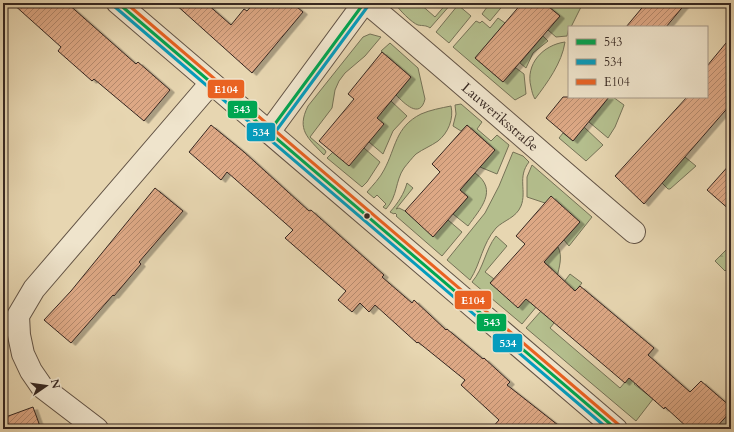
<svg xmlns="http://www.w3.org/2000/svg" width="734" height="432" viewBox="0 0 734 432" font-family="Cardo,serif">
  <defs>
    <pattern id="forest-firs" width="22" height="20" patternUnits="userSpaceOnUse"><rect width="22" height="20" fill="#b4be8d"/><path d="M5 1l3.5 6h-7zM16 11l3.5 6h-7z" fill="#9ba379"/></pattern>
    <pattern id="building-hatch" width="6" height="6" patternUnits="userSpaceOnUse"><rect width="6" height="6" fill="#dda885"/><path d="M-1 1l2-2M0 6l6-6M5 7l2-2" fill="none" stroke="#b4896c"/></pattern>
    <filter id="shadow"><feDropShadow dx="4.5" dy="2.5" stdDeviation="0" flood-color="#0004"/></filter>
  </defs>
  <rect width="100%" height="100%" fill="#e7d6b1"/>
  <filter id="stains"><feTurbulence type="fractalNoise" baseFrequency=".005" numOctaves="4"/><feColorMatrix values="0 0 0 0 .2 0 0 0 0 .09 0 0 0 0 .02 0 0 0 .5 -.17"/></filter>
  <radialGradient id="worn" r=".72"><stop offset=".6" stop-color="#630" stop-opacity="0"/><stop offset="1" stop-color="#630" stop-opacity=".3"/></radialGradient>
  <g fill="#b4be8d" stroke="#757257">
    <path d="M395,3H419L435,17L447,3H452L430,28C426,25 423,26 418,25C412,23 398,9 395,3Z"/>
    <path d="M490,3H505L490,21L482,14Z"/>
    <path d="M544,3H583L571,27H569L567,36L556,37L548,30L560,16Z"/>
    <path d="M458,5L471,16L449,43L436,32Z"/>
    <path d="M498,18L505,23L475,58L503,82L516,68L524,74L526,94L515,100L453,47L476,21L480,23L482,21L490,28Z"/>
    <path d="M370,34L381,37L365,56L345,73L339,81L335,90L332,108L310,137L325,150L326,152L324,155C308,138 296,130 308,106L363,37Z"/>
    <path d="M543,36L548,41L533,53L526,68L520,63Z"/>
    <path d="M565,42C562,63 547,83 535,99C533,96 532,92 531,87C525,64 543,45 565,42Z"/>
    <path d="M390,43L418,68L425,99C420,120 404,103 396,95L411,77L381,51Z"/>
    <path d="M609,97H613L624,105L615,127L608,138L589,122Z"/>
    <path d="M391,101L407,116L393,131L383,154L369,142L377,118Z"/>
    <path d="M461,104L482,122L477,129L491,141L497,135L509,145L497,174L480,167L495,150L467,125L461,131L453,126L456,114L455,105Z"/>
    <path d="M451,106C454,119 448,133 438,141C431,146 423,149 416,154C412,158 408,163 404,168C395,181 398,196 386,209L383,207L386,204L377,195L374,198L367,192C373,185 380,178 384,170C396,148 395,127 421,114C430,110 441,108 451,106Z"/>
    <path d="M584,127L603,145L586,161L559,138L563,133L573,141Z"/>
    <path d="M364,148L380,162L367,182L362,187L327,158L333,152Z"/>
    <path d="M513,152L523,156L529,162C517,177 527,191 521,206C516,218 504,220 496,228C482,244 481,263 470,280L447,260L485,213L499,186Z"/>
    <path d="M685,157L696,166L670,189H668L662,183Z"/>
    <path d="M532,165L592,217L569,246L564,240L580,222L545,203L527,197V177Z"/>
    <path d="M475,173C499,190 480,209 468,226L453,214L468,197L460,190Z"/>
    <path d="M407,183L413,188L396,209L399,208L405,211L433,236L448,220L462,232L442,256L396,216L397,215L395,213L394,214L390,212C398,203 404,194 407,183Z"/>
    <path d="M496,236L507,246L485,272L494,279L532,292L542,300L522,324L472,282C484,268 485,250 496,236Z"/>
    <path d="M558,247C563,256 559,268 557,277L552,269L544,262Z"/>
    <path d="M570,274L582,283L551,320L554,323L550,328L620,388L632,374L639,379L634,384L653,399L636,421L526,328L549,302Z"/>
  </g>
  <path fill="url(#forest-firs)" stroke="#757257" d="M731,245V265L725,271L715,261Z"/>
  <g fill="url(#building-hatch)" stroke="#362721" filter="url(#shadow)">
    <path d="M12,3H67L136,64L138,62L170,90L144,121L94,79L92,81L58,51L61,47Z"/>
    <path d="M174,3H206L231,25L244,9L247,11L254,3H292L303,12L252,73Z"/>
    <path d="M522,3H544L560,16L503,82L475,58Z"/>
    <path d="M646,3H686L666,27H626Z"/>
    <path d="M731,37V104L644,204L615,176L687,97H707V66Z"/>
    <path d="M382,52L411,77L377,118L384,124L349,166L319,141L354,99L348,94Z"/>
    <path d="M563,97H609L573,141L546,118Z"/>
    <path d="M211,125L244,152L309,211L311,210L384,275L382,277L412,303L414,300L446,330L447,329L483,359L484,358L510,382L507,385L563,429H491L499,420L461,385L465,380L418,342L417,343L375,305L369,312L360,303L352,312L338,300L346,291L285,238L293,230L227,172L221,180L189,152Z"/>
    <path d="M467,125L495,150L460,190L468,197L433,237L405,211L440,172L432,164Z"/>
    <path d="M731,163V211L707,190Z"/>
    <path d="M155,188L183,211L139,262L141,264L114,296L113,295L71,343L44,320L71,291Z"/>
    <path d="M551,196L580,222L544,262L575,291L580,286L654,348L648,355L690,392L701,381L731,407V411L715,429H689L665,407L664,409L629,378L625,383L526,299L518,308L490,283L525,244L516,236Z"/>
    <path d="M33,407L41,429H3V418Z"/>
  </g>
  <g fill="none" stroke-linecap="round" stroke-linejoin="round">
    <defs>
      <g id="minor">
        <path d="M118,3L616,429"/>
        <path d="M367,3C457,78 544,156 634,232"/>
        <path d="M269,132L364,3"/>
        <path d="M97,429L42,387L31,371L23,354L19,335L18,316L34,289L211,83"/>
      </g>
    </defs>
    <use href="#minor" stroke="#625345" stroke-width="24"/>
    <use href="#minor" stroke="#efe4cc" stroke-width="22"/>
    <defs>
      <g id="bus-1">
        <path d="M118,3L616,429"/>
        <path d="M269,132L364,3"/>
      </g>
      <g id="bus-2">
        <path d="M115,7L608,429"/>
        <path d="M273,135L368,6"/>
      </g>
      <path id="bus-3" d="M126,3L619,425"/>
    </defs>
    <use href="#bus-1" stroke="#efe4cc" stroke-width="6"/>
    <use href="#bus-2" stroke="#efe4cc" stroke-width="6"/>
    <use href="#bus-3" stroke="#efe4cc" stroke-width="6"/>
    <use href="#bus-1" stroke="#00a651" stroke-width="3"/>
    <use href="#bus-2" stroke="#059cbd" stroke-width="3"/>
    <use href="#bus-3" stroke="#e96222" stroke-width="3"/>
  </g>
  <circle fill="#362721" stroke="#efe4cc" stroke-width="1.5" cx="367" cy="216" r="3.5"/>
  <g text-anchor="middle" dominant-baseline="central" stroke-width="3" stroke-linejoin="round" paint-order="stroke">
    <g font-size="14" fill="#362721" stroke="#efe4cc">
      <text transform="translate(500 117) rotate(41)">Lauweriksstraße</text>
    </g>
  </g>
  <g stroke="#efe4cc" stroke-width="1.5">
    <rect x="207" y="79" width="38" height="20" rx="4" fill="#e96222"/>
    <rect x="227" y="100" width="31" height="19" rx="4" fill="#00a651"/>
    <rect x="246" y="122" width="30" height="20" rx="4" fill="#059cbd"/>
    <rect x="454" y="290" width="38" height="20" rx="4" fill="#e96222"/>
    <rect x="476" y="313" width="31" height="19" rx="4" fill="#00a651"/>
    <rect x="492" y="333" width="31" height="20" rx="4" fill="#059cbd"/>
  </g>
  <g font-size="11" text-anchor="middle" font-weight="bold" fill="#fff">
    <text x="226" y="93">E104</text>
    <text x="242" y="113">543</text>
    <text x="261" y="136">534</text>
    <text x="473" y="304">E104</text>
    <text x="492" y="326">543</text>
    <text x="508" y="347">534</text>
  </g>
  <rect width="734" height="432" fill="none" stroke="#e7d6b1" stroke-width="16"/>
  <rect x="4" y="4" width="726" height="424" fill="none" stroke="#362721" stroke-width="2"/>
  <rect x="8" y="8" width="718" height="416" fill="none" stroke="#362721"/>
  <rect x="568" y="26" width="140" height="72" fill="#efe4cc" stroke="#a59888"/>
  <rect x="576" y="39" width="20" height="6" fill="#00a651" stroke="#a59888"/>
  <text x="604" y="46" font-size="12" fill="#362721">543</text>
  <rect x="576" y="59" width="20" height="6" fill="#059cbd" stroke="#a59888"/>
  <text x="604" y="66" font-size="12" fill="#362721">534</text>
  <rect x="576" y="79" width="20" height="6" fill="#e96222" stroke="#a59888"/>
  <text x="604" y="86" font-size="12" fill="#362721">E104</text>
  <g transform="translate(46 386) rotate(77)" stroke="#efe4cc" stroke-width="3" paint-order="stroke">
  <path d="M0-3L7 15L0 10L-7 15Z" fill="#362721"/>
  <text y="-6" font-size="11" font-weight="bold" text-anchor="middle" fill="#362721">N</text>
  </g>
  <rect width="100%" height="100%" filter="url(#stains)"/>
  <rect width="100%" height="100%" fill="url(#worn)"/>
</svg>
